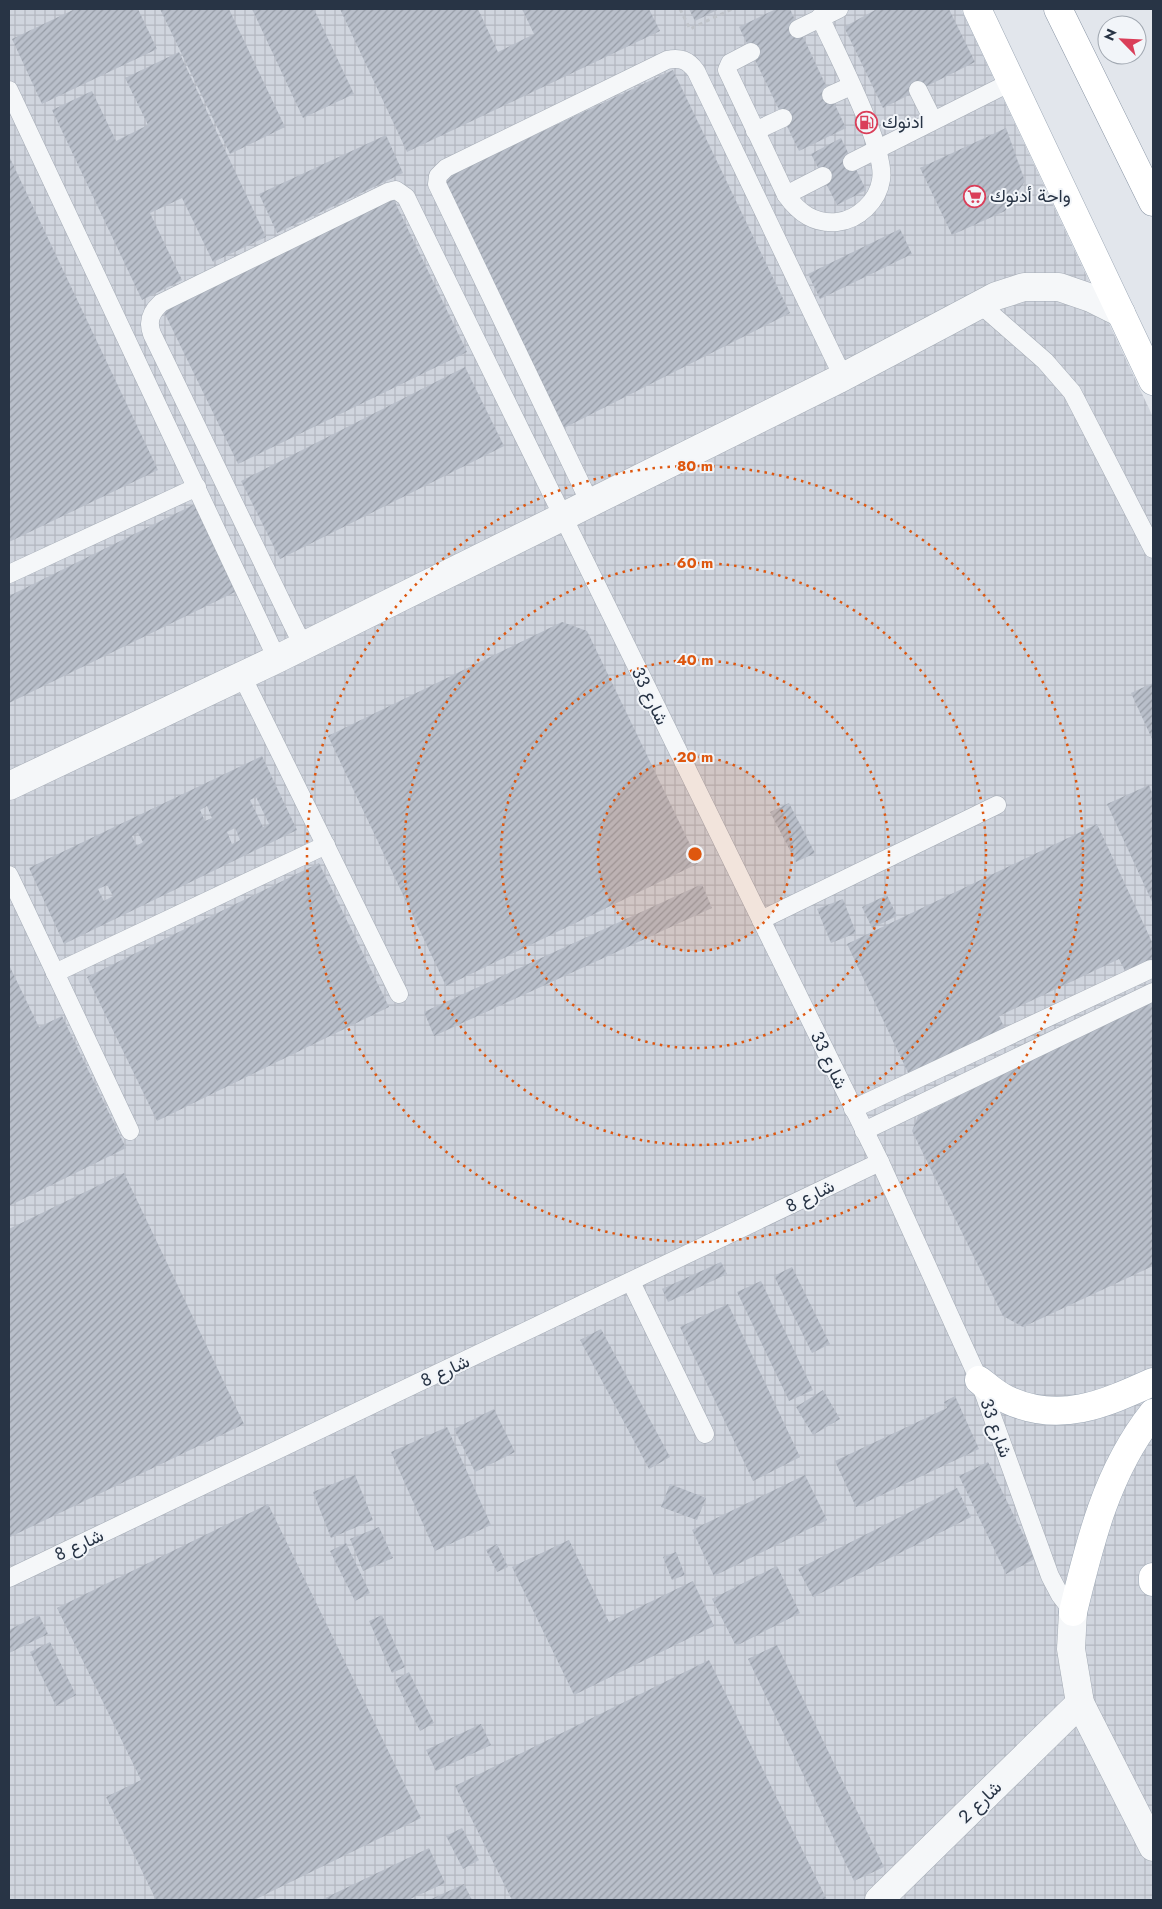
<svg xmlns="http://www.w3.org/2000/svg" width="1162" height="1909" viewBox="0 0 1162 1909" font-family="Jost,Vazirmatn,sans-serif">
  <defs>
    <pattern id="industrial-grid" width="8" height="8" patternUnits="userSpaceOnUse" patternTransform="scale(1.25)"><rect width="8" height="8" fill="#d0d5de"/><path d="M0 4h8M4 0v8" fill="none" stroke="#b3b7c0"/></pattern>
    <pattern id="building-hatch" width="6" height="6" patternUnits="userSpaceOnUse" patternTransform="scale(1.25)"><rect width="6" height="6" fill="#b9bfca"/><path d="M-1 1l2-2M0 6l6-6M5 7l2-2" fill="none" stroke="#969ca6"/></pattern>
  </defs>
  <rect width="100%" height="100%" fill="#e2e6ec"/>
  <path fill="url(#industrial-grid)" d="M9,9H961L1153,417V1900H9Z"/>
  <g fill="url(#building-hatch)" fill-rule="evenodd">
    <path d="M75,9H138L157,49L42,104L12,39Z"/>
    <path d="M160,9H229L285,127L230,154Z"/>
    <path d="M252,9H314L354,94L303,118Z"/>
    <path d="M340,9H478L498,52L534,34L522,9H649L660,31L407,152Z"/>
    <path d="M689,9H719L695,21Z"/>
    <path d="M776,9H790L846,128L799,151L739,27Z"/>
    <path d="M877,9H949L975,62L883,108L844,27Z"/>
    <path d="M179,52L266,237L213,262L182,198L150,213L182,280L142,300L52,110L92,91L116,141L148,125L125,78Z"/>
    <path d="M673,70L790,313L564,428L443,178Z"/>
    <path d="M1006,128L1025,181L1005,211L952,235L920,168Z"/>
    <path d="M386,135L403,173L277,233L259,194Z"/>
    <path d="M841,138L866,190L837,205L811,154Z"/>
    <path d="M9,156L158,470L9,542Z"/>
    <path d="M393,198L467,352L238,464L163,310Z"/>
    <path d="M900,229L912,254L820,299L808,274Z"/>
    <path d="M465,367L504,446L280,559L241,481Z"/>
    <path d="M195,504L237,591L9,703V596Z"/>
    <path d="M562,622L587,631L699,863L446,986L328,736Z"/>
    <path d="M1153,683V741L1131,693Z"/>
    <path d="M262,756L297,830L64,944L29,868ZM256,797L269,824L263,827L250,800ZM207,806L212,818L205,821L200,810ZM235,828L240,840L232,844L227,832ZM138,833L143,842L137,846L132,836ZM107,885L113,896L104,901L98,889Z"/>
    <path d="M1149,785L1153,795V904L1107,804Z"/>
    <path d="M789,803L815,853L796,862L770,812Z"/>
    <path d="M1097,824L1153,944V960L1126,973L1119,959L999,1016L1007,1033L911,1079L847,944Z"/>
    <path d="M319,863L389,1007L157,1121L87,977Z"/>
    <path d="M702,884L712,908L434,1036L424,1012Z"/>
    <path d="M887,895L897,916L872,928L862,907Z"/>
    <path d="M843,899L856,933L831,943L817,909Z"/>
    <path d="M9,965L39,1027L62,1016L126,1148L9,1206Z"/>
    <path d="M1153,1001V1266L1023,1327L1003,1316L912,1131L918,1116Z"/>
    <path d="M124,1173L244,1424L10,1537L9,1229Z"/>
    <path d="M721,1262L727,1274L668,1302L662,1289Z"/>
    <path d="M792,1267L830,1344L812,1353L774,1276Z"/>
    <path d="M761,1281L813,1390L789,1401L737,1292Z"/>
    <path d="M728,1304L800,1457L753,1481L680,1327Z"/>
    <path d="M601,1329L670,1457L649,1469L580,1340Z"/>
    <path d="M823,1390L840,1419L813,1435L796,1407Z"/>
    <path d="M955,1396L979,1449L856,1507L835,1461L947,1408L944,1402Z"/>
    <path d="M494,1409L515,1452L475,1472L454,1429Z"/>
    <path d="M447,1427L491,1525L435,1551L391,1452Z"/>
    <path d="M988,1462L1035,1559L1006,1574L959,1476Z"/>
    <path d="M355,1475L373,1520L331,1538L313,1492Z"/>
    <path d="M805,1475L827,1520L714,1576L692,1530Z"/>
    <path d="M670,1484L706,1498L697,1520L661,1507Z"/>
    <path d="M957,1488L971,1517L813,1597L798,1569Z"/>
    <path d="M268,1504L421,1818L254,1900H156L106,1797L141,1780L57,1608Z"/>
    <path d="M379,1527L393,1558L363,1571L350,1539Z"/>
    <path d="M569,1540L609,1622L693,1581L714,1626L574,1695L512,1567Z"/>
    <path d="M346,1543L370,1593L355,1601L330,1551Z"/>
    <path d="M497,1544L508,1567L497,1572L486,1550Z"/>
    <path d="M676,1552L685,1575L672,1580L663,1557Z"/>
    <path d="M777,1566L800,1613L736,1646L712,1599Z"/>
    <path d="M39,1615L48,1634L9,1653V1630Z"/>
    <path d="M382,1615L405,1667L392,1673L369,1621Z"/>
    <path d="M50,1642L76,1695L56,1706L30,1652Z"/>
    <path d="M777,1645L884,1867L854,1881L748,1659Z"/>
    <path d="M709,1660L827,1900H512L455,1786Z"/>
    <path d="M409,1672L434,1723L420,1731L395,1680Z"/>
    <path d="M481,1724L491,1745L436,1771L426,1750Z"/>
    <path d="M462,1828L479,1860L463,1869L446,1836Z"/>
    <path d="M429,1848L445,1883L408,1900H321Z"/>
    <path d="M464,1884L472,1900H429Z"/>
  </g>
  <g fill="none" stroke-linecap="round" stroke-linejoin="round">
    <defs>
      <g id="service">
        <path d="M798,29L839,9"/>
        <path d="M751,52L730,63L727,70L786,195C799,213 814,224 837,222C858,220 878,201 881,180C887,149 835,51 820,17"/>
        <path d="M9,90L277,659"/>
        <path d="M918,90L933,120"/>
        <path d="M831,95L851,86"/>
        <path d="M755,131L783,118"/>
        <path d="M852,162L1011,82"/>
        <path d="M786,195L823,176"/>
        <path d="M981,305L1045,361L1072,392L1153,549"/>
        <path d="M590,503L437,184L438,176L446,168L667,60C680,57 688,60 696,71L843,377"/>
        <path d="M9,574L197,487"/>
        <path d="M303,646L152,334C147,321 151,312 161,303L388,192L396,190L406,197L880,1162L979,1380L1050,1576L1060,1595L1073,1612"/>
        <path d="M242,676L399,994"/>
        <path d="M9,875L130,1131"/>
        <path d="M761,920L997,805"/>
        <path d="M55,973L326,845"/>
        <path d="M853,1109L1151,969"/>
        <path d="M864,1131L1153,992"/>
        <path d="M631,1282L705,1434"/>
        <path d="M9,1578L880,1162"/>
      </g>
      <g id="minor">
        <path d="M9,786L277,659L843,377L996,296L1024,287H1059L1091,298L1121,313"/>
        <path d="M879,1900L1080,1703"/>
      </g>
      <path id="tertiary" d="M1073,1612L1071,1649L1080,1703L1153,1847"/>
      <g id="primary">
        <path d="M977,9L1153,381"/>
        <path d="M979,1380C988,1387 998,1396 1008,1400C1060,1424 1104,1404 1153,1382"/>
        <path d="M1153,1577V1582"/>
        <path d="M1073,1612C1090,1541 1107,1471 1153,1413"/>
      </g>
      <path id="motorway" d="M1058,9L1153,202"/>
    </defs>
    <use href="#service" stroke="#a6adb7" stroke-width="19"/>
    <use href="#minor" stroke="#a6adb7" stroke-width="29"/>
    <use href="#tertiary" stroke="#a6adb7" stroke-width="29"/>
    <use href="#primary" stroke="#a0abb8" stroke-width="29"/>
    <use href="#motorway" stroke="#8894a4" stroke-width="29"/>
    <path stroke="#c0c4ca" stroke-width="3" stroke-dasharray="4 4" stroke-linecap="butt" d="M680,9L690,29L732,9"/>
    <use href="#service" stroke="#f5f7f9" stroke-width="18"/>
    <use href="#minor" stroke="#f5f7f9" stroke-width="28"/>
    <use href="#tertiary" stroke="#f5f7f9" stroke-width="28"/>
    <use href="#primary" stroke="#fff" stroke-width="28"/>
    <use href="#motorway" stroke="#fff" stroke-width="28"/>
  </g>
  <circle cx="695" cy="854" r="97" fill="#de570f" fill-opacity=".12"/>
  <g fill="none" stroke="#de570f" stroke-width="2.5" stroke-dasharray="2.5 5">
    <circle cx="695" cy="854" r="97"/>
    <circle cx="695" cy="854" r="194"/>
    <circle cx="695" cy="854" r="291"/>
    <circle cx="695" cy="854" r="388"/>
  </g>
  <defs>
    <symbol id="fuel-ring" viewBox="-11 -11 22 22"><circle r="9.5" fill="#f2f5f9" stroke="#da3e59" stroke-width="1.5"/><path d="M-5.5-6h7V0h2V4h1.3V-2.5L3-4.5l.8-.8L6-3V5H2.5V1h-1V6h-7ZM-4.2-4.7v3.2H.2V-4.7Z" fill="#da3e59"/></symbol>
    <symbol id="supermarket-ring" viewBox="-11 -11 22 22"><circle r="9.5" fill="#f2f5f9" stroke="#da3e59" stroke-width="1.5"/><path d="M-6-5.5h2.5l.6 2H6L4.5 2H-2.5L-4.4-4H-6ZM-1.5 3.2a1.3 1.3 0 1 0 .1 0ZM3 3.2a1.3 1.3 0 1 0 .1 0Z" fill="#da3e59"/></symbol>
  </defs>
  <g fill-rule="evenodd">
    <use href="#fuel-ring" x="854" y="110" width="25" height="25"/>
    <use href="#supermarket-ring" x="962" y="184" width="25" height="25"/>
  </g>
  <g text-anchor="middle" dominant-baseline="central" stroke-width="4" stroke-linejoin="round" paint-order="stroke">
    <g font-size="18" fill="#283445" stroke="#f2f5f9" text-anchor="start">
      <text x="882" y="122">ادنوك</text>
      <text x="990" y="196">واحة أدنوك</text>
    </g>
    <g font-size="18" fill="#283445" stroke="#f2f5f9">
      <text transform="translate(650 696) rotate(64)">شارع 33</text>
      <text transform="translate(829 1060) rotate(64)">شارع 33</text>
      <text transform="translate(810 1196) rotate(-26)">شارع 8</text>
      <text transform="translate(445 1371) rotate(-25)">شارع 8</text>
      <text transform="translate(996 1428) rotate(70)">شارع 33</text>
      <text transform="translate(79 1545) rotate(-25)">شارع 8</text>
      <text transform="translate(980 1802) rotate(-44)">شارع 2</text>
    </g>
  </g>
  <circle cx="695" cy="854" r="8" fill="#de570f" stroke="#f2f5f9" stroke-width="2.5"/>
  <g font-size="15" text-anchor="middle" font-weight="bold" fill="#de570f" stroke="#f2f5f9" stroke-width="4" stroke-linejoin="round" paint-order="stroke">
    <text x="695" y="471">80 m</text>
    <text x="695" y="568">60 m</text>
    <text x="695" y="665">40 m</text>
    <text x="695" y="762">20 m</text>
  </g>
  <rect width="1162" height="1909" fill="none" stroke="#283445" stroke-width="20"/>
  <g transform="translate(1122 40) rotate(294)"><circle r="24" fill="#f2f5f9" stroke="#a1a8b1"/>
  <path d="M0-4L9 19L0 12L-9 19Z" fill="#da3e59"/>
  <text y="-8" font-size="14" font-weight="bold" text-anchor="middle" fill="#283445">N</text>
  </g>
</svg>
